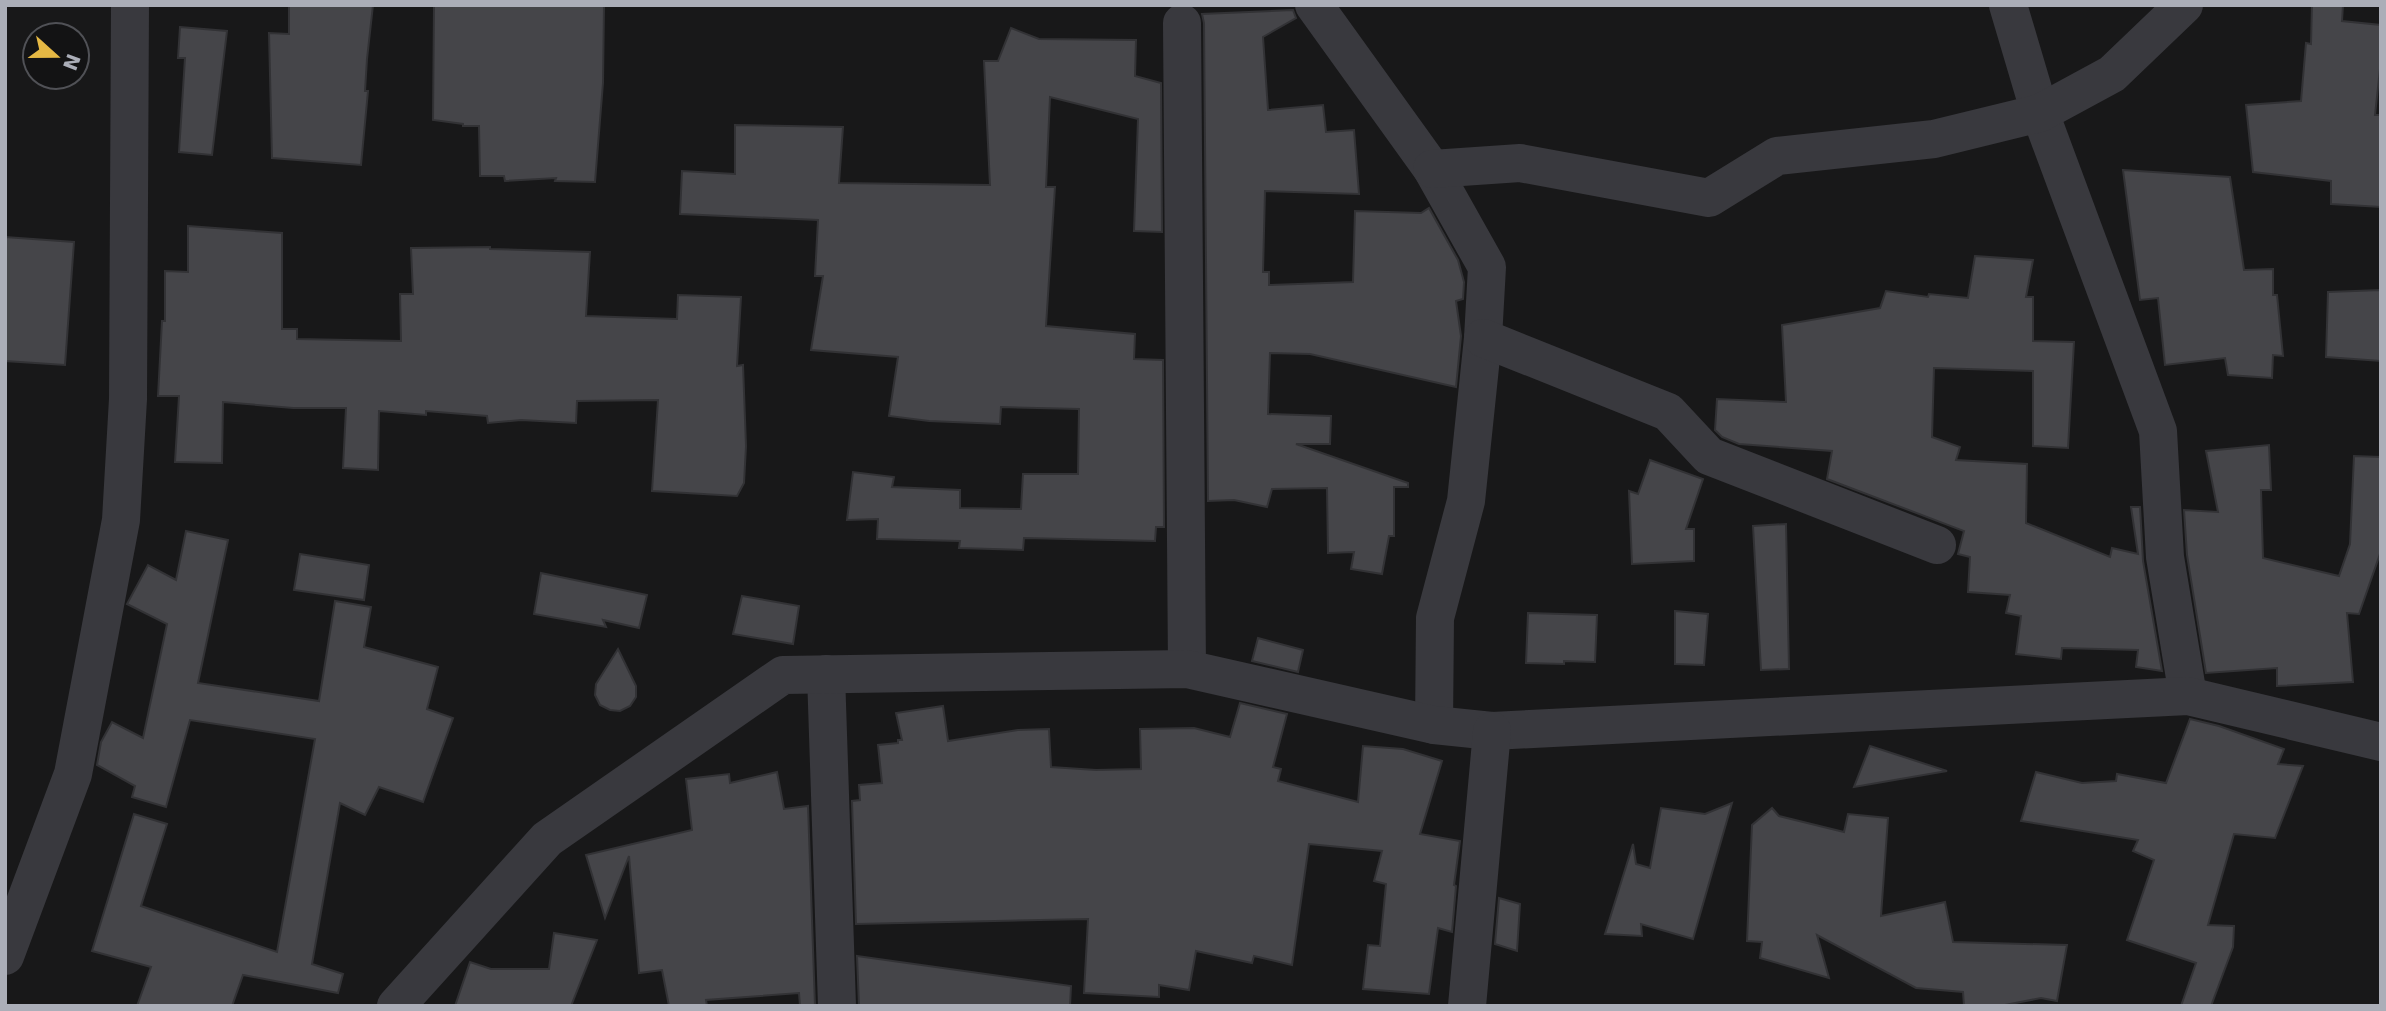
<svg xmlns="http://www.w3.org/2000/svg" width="2386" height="1011" viewBox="0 0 2386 1011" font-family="'DejaVu Sans',sans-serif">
  <rect width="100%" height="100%" fill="#181819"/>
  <g fill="#454549" stroke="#323235" stroke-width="2">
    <path d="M289,5H373L367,59L365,91H368L361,165L272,158L269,33L289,34Z"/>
    <path d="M434,5H604L603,83L595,182L555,181L556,178L505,181L504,176H480L479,126H463V124L433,120Z"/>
    <path d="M2312,5H2343L2342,21L2381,25V60L2375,115H2381V207L2331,204V181L2253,172L2246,105L2301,101L2306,43L2311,44Z"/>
    <path d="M1293,10L1296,18L1263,37L1268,110L1323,105L1326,132L1354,130L1359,194L1265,191L1263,272H1269V285L1353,282L1355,211L1421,213L1429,208L1458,260L1464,282L1463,299L1456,301L1461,336L1456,387L1310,354L1270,353L1268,414L1331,416L1330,444H1296L1408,483V487H1394V536H1389L1382,574L1351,569L1354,552L1328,553L1327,488L1272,489L1267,507L1234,500L1208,501L1204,23L1202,14Z"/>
    <path d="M180,27L227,31L212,155L179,152L185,58H178Z"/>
    <path d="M1011,28L1039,39L1136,40L1135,76L1161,83L1162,232L1134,231L1138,119L1050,97L1046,187H1055L1046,326L1135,334L1134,359L1163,360L1164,527H1156L1155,541L1024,538L1023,550L959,548L960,541L877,539L878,519L847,520L853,472L894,477L892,487L960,490V508L1021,509L1023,474H1078L1079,409L1001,407L1000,424L929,421L889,416L898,357L811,350L823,276H815L818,220L680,214L682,171L735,174V125L843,127L839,183L990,185L984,61H998Z"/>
    <path d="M2123,170L2230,177L2244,270L2273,269V295H2277L2283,356L2273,355L2272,378L2228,375L2225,358L2165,365L2158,298L2140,300Z"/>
    <path d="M188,226L282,233V329H297V339L401,341L400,294H413L411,248L490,247V249L590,252L586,316L677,319L678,295L741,297L737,366L743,365L746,446L744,483L737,496L652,491L658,400L577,401L576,423L521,420L488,423L487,416L426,411V415L379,411L378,470L343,468L346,408H293L223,402L222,463L175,462L179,396H158L162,321H165V271L188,272Z"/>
    <path d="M5,237L74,242L65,365L5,361Z"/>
    <path d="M1975,256L2033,260L2026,297H2033V341L2074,342L2068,448L2033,446V371L1934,368L1932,437L1960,447L1956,460L2027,464L2026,523L2110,557L2112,548L2138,554L2131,507H2140L2143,561L2162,671L2136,667L2138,650L2062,648L2061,659L2016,654L2021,616L2006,613L2010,595L1968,592L1970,557L1958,554L1964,531L1827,479L1832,451L1739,444L1722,437L1715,430L1717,399L1786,402L1782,325L1880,308L1886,291L1928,297L1929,294L1968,298Z"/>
    <path d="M2381,290V361L2326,357L2328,292Z"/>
    <path d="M2269,445L2271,490H2261L2263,558L2339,576L2350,544L2354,456L2381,457V551L2359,614L2347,613L2353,682L2277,686V668L2206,673L2187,555L2184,510L2218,512L2206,451Z"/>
    <path d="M1650,460L1703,479L1686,529H1694V561L1632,564L1629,491L1638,494Z"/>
    <path d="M1786,524L1789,669L1761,670L1753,526Z"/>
    <path d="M186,531L228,540L198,683L319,701L335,601L371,607L364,647L438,667L427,709L453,718L423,802L379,787L365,815L340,803L312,964L343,974L338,993L243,975L232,1006H137L151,967L92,951L134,814L167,824L141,906L277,952L315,739L190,720L166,807L132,797L135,786L97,765L101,742L112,722L143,738L167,624L127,604L148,565L176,580Z"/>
    <path d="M300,554L369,565L364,600L294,590Z"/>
    <path d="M541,573L647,595L639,628L603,620L606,627L534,614Z"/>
    <path d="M742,596L799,606L793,644L733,634Z"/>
    <path d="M1675,611L1708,614L1704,665L1675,664Z"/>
    <path d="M1528,613L1597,615L1595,662L1564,661V664L1526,663Z"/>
    <path d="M1258,638L1303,650L1298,672L1252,661Z"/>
    <path d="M618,649L636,686V697L630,706L620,711L610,710L600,705L595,695L596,684Z"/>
    <path d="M1240,703L1287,714L1273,767L1281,769L1278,781L1358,802L1363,746L1403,749L1442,761L1420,834L1460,841L1454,885L1456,886L1452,932L1438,928L1429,994L1363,989L1368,945L1380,946L1386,884L1374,881L1382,851L1309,844L1292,965L1254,956L1252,963L1196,951L1189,990L1159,985V997L1084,993L1088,919L856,924L852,801L860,800L859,785L882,783L878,745L898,743V740H902L896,713L943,706L948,741L1018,730L1049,729L1051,767L1096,770L1141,769L1140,729L1194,728L1230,737Z"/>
    <path d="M2190,719L2219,726L2284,749L2278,764L2303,766L2275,838L2234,834L2208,925L2234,926L2233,947L2211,1006H2181L2196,963L2127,940L2154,860L2133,851L2138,840L2021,821L2036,772L2082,783L2116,781L2117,774L2166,783Z"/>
    <path d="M1870,746L1947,771L1854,787Z"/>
    <path d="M777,772L784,809L808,806L815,1006H800L799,993L706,1000L707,1006H669L662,970L639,973L629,856L605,918L586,855L692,830L686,779L729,774L730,783Z"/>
    <path d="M1732,803L1693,939L1641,924L1642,936L1605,934L1633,844L1636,864L1650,868L1661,808L1705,814Z"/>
    <path d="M1772,808L1779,816L1844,832L1848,814L1888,818L1881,916L1945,902L1953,942L2067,945L2057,1001L2041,998L2000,1006H1964L1963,992L1916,988L1817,935L1829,978L1760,958L1762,942L1747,941L1752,825Z"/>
    <path d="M1499,898L1520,904L1517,951L1495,944Z"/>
    <path d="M554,933L597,940L571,1006H455L470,962L491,969H549Z"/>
    <path d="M857,956L1071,986L1070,1006H859Z"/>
  </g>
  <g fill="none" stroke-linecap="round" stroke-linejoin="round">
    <g stroke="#39393e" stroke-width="38">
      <path d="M1314,5L1432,169L1487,267L1483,338L1466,501L1435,618L1434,725"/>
      <path d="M2008,5L2040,113L2158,431L2165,557L2188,696"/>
      <path d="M1182,23L1187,669"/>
      <path d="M1432,169L1520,163L1709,198L1777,156L1934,139L2040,113L2112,74L2184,5"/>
      <path d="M1483,338L1668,412L1709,456L1937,545"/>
      <path d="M826,674L837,1006"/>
      <path d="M5,956L73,774L121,520L128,399L130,5"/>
      <path d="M396,1006L547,839L783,675L1187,669L1434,725L1492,731L2188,696L2381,742"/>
      <path d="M1467,1006L1492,731"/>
    </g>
  </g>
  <rect width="2386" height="1011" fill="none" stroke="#abaeb8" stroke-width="14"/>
  <g transform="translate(56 56) rotate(111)"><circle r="33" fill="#131314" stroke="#505156" stroke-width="2"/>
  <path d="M0-5L12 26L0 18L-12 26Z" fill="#e5b844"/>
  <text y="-10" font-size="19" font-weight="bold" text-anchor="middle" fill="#abaeb8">N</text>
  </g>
</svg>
